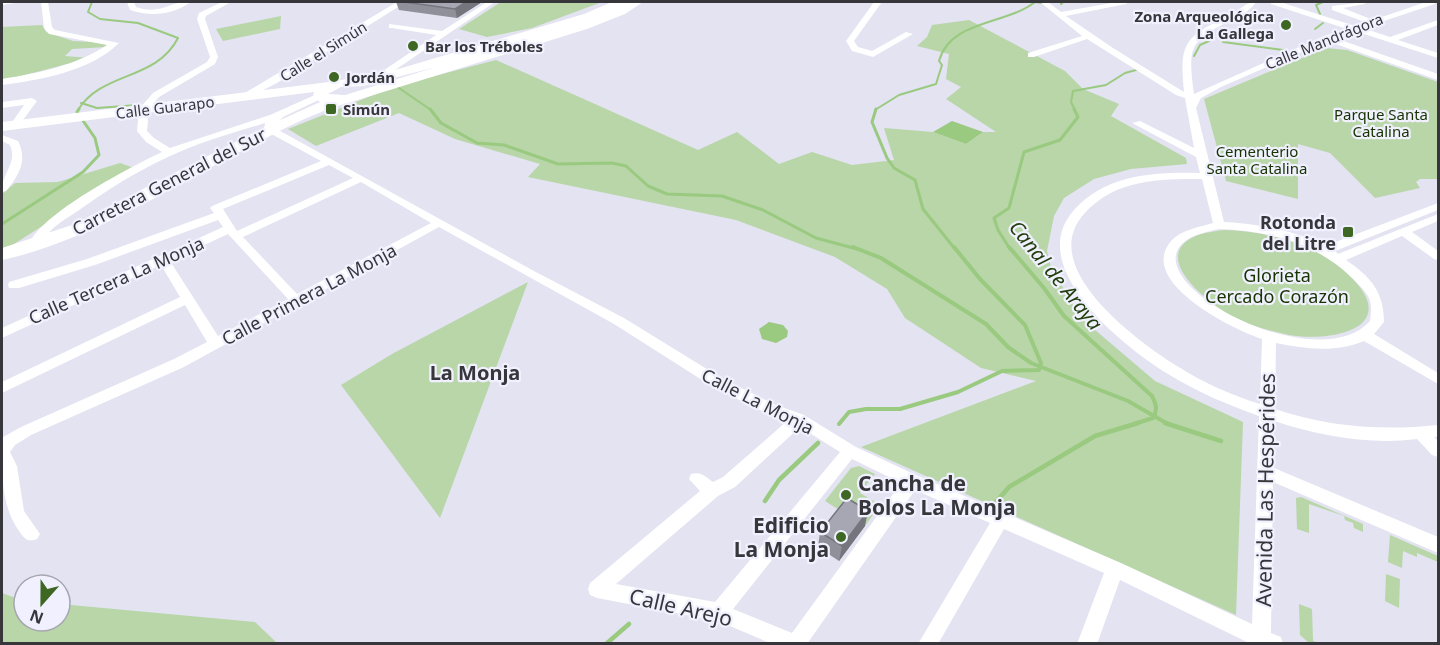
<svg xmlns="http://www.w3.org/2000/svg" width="1440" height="645" viewBox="0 0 1440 645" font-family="'Noto Sans',sans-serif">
  <rect width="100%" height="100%" fill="#e3e3f1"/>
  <g fill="#b8d6a8">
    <path d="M501,2H602L532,28L487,37L459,29Z"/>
    <path d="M281,16L280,29L223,41L216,29Z"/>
    <path d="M969,20L1065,71L1083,89L1119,104L1111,116L1186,158L1187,164L1131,169L1094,179L1064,198L1054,216L1047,251L1051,267L1081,318L1155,381L1243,422L1236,615L861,447L1036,381L981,368L905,318L887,289L835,257L736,220L528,177L540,164L455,139L399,113L316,146L288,129L396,86L496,60L698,150L737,132L779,164L812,152L852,165L894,160L884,128L933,132L966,144L983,132H996L946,99L961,87L946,79L949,54L917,46L927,37L932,25Z"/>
    <path d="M42,25L46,32L73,41L111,43L106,47L72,49L65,56L90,58L2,81V27Z"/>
    <path d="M1326,48L1347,50L1438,82V179H1420L1416,182L1420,188L1375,198L1330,153L1298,144V199L1226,181L1204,99Z"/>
    <path d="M120,163L134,168L6,249H2V194L15,183L58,182Z"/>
    <path d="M1224,230C1269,231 1319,244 1352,278C1402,330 1327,342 1289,335C1270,331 1250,326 1233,317C1207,303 1144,253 1201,234C1208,232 1216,231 1224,230Z"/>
    <path d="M528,282L440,518L341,385L392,354Z"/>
    <path d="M859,466L875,474L860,493L880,505L865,526L825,501L851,468Z"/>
    <path d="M1301,497L1363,524V532L1354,528L1353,523L1345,520L1344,516L1309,504V533L1297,529L1296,498Z"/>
    <path d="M1390,535L1438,556V562L1417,553V557L1403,551L1402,568L1388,562Z"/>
    <path d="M1386,574L1400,579L1399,608L1385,601Z"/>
    <path d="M2,593L24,601V621H60V604L255,622L277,643H2Z"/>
    <path d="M1299,604L1312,609L1313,641L1320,643H1309L1300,635Z"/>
  </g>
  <g fill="#9ac980">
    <path d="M952,121L983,132L966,144L933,132Z"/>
    <path d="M769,322L783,325L788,331L787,337L776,343L762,339L759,329Z"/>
  </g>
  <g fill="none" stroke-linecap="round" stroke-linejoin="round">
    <g stroke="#9ac980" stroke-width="2">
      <path d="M1061,4L1063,2"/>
      <path d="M1320,14L1316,5L1323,2"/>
      <path d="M1315,29L1323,23"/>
      <path d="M1223,42L1283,50"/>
      <path d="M1194,56L1200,45L1209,41"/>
      <path d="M396,86L431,110"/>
      <path d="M81,103L97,108L138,105"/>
      <path d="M78,110C102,71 156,81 178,38L138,23L100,19L88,12L92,2"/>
      <path d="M875,110L899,95L936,84L942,65L939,61C950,20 1006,25 1035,2L1043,3"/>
      <path d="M1075,110L1071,102L1073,91L1106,85L1125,73L1136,70"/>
    </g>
    <g stroke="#9ac980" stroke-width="3">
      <path d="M430,109L441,123L477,143L504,145L558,164L612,163L626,166L648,186L667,194L722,196L763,210L816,238L857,249"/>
      <path d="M876,109L872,122L887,158L894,168L915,180L923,209L955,249"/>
      <path d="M2,224L83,172L99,155L95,138L77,112L79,109"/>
      <path d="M1010,249L998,230L994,218L1009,208L1024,152L1060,140L1078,117L1074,109"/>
    </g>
    <g stroke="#9ac980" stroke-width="4">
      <path d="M853,247L881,258L986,324L1008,347L1031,363L1128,401L1168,424"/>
      <path d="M1009,247L1044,288L1064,316L1152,396C1156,404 1158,410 1153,418L1134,424"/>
      <path d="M839,424L849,412L866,409H900L958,392L1002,371L1039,370L1041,363L1025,325L980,279L954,247"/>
    </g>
    <g stroke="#9ac980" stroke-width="4.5">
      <path d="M1165,423L1221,441"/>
      <path d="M765,501L779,480L818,443"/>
      <path d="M996,502L1009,487L1095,436L1138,423"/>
      <path d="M606,644L629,624"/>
    </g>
    <g fill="#fff" fill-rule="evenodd">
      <path d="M2,2H22L2,5Z"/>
      <path d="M41,2H48L52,27L55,30L119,43C91,71 40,80 2,85V79C38,73 75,66 107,45L49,34L44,28Z"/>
      <path d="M127,2H134L136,7C162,16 170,0 191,2C173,15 151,17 130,10Z"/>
      <path d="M222,2H231L206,16L205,19L218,57L215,64L159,97L149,109L147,131L154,138L170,148L270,115L317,94H323V98L283,117L273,127L534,271L624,318L723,379L776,405L804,415L856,447L918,476L1121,563L1252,624L1259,416C1228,405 1197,392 1168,374C1124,347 1023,267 1074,210C1107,174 1154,172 1200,173L1196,157L1132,123L1140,121L1194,148L1185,98L1176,95L1087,39L1034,57H1028V53L1082,36L1040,2H1048L1061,12L1117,2H1129L1126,4L1066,16L1113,48L1184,92C1179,42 1185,37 1228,16C1238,11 1246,2 1256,2C1252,9 1243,14 1235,18C1191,41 1187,43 1194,94L1324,36L1347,29L1271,4V2H1280L1355,26L1365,22L1332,10V6L1365,2V4L1343,8L1373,20L1426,2H1435V4L1363,28L1390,37L1438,20V25L1398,40L1438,53V58L1355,31L1335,38L1438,74V80L1327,41L1221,87L1201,98L1196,108L1224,222C1259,224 1295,230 1325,246L1438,203V210L1335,251L1338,254L1438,214V221L1412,232L1438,251V260L1434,259L1402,236L1346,260C1371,277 1384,292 1384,322L1374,334L1438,373V384L1364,341C1336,353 1305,349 1276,343L1275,409C1328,427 1382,431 1438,425V437H1434L1438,441V457L1432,455L1417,439C1370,445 1319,436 1274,421V468L1438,537V553L1273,482L1271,633L1281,637L1283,644H1251L1120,580L1097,644H1077L1104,573L1004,529L938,644H918L990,523L915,490L807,644H772L718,621L597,598L590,595L588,589L590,583L700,491L689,479L691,474C701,471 706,477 713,482L723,477L787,421L766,413L713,387L614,324L439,227L184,367L31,435L15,445L10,452L17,466L24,511L40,534L37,539C27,543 24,538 19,531C0,504 2,470 2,439L3,437L21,427L174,359L207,342L185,305L2,393V382L180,297L161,265L2,338V328L223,227L218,220L95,265L19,288H9L8,285L9,282L87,259L214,213L210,208L212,206L321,161L264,130L265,123C243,130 221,136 199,144C158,159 118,182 82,208C61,223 52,224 39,248H31L29,245C38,215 132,166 162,152L146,142L137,131L139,109L153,93L207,62L210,57L197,19L199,13ZM329,165L353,178L237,231L223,209ZM1202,179L1213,223C1199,227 1181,230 1171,241C1136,282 1234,330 1262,339L1260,404C1231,395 1202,382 1177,366C1137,341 1036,267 1084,214C1115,179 1159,179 1202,179ZM361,182L431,223L297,294L243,237ZM1219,229C1268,231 1315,242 1351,277C1357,283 1365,290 1369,298C1372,305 1371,313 1370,321C1318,379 1140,286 1182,244C1192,234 1207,232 1219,229ZM228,234L288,299L218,336L170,261ZM800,427L840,452L715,602L616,584L718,496L735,487ZM852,459L901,483L792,633L733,609Z"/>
      <path d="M397,2H406L277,83L246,99L238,97Z"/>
      <path d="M487,2H495L379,81L371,79L436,35L392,28H389V24L442,31Z"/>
      <path d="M874,2H882L854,41L858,47L872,51L906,32L913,34L873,57L852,51L846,41Z"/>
      <path d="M32,98L37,101L18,127H12L10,125L24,105L2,108V102Z"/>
      <path d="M2,135L18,141C28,160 19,176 6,191L2,192C0,175 18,164 10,145L2,141Z"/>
    </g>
    <path fill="#fff" fill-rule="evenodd" d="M612,2H643L625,14L587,29L351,102C317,111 283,129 251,146C176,185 84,243 2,260V248L72,225L267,126L320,102L313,96L314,92L2,131V122L329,82L388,72L584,14ZM436,67L345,95L328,94L341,87L363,86Z"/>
  </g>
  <g fill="#90909b">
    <path d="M396,2H482L457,18L399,10Z"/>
    <path d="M865,526L839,561L818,547L820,532Z"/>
  </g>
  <g fill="#75757e">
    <path d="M466,2H482L457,18L455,9Z"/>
    <path d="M868,511L865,526L839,561L842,546Z"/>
  </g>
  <g fill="#a7a7b4" stroke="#75757e" stroke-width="1.5">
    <path d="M404,2H466L455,9Z"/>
    <path d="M847,498L868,511L842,546L820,532Z"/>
  </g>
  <g fill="#3e6723" stroke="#f0f0fe" stroke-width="2">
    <circle cx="1286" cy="25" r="6"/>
    <circle cx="413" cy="46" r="6"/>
    <circle cx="334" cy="77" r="6"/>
    <rect x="325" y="103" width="12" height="12" rx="3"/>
    <rect x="1342" y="226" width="12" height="12" rx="3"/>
    <circle cx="846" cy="495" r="6"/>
    <circle cx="841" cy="537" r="6"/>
  </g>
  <g text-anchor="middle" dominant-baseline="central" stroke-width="4.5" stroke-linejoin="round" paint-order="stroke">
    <g font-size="15" font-weight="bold" fill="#36363b" stroke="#f0f0fe" text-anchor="start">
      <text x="1274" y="16" text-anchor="end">Zona Arqueológica<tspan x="1274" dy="17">La Gallega</tspan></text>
      <text x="425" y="46">Bar los Tréboles</text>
      <text x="346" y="77">Jordán</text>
      <text x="343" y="109">Simún</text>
    </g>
    <g font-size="15" fill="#36363b" stroke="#f0f0fe">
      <text transform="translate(1324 41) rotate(-22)">Calle Mandrágora</text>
      <text transform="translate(323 51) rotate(-32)">Calle el Simún</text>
      <text transform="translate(165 107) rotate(-7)">Calle Guarapo</text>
    </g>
    <g font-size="15" fill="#163300" stroke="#f0f0fe">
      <text x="1381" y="114">Parque Santa<tspan x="1381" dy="17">Catalina</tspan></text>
      <text x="1257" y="151">Cementerio<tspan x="1257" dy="17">Santa Catalina</tspan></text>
    </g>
    <g font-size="18" fill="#36363b" stroke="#f0f0fe">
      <text transform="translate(169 181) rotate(-27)">Carretera General del Sur</text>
      <text transform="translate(116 280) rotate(-24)">Calle Tercera La Monja</text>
      <text transform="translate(309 294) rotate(-28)">Calle Primera La Monja</text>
      <text transform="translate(758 401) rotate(27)">Calle La Monja</text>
    </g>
    <g font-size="18" font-weight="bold" fill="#36363b" stroke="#f0f0fe" text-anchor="end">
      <text x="1336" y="222">Rotonda<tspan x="1336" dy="21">del Litre</tspan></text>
    </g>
    <g font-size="18" fill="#163300" stroke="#f0f0fe">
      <text x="1277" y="275">Glorieta<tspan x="1277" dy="21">Cercado Corazón</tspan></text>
    </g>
    <g font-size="20" font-style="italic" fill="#223f0c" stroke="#f0f0fe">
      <text transform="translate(1056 275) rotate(51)">Canal de Araya</text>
    </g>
    <g font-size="20" font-weight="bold" fill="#36363b" stroke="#f0f0fe">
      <text x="475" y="372">La Monja</text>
    </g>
    <g font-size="21" font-weight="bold" fill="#36363b" stroke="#f0f0fe" text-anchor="start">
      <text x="858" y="483">Cancha de<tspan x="858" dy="24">Bolos La Monja</tspan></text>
      <text x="829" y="525" text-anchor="end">Edificio<tspan x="829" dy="24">La Monja</tspan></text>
    </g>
    <g font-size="21" fill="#36363b" stroke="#f0f0fe">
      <text transform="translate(1265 490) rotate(-89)">Avenida Las Hespérides</text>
      <text transform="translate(681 607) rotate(13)">Calle Arejo</text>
    </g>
  </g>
  <rect width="1440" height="645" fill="none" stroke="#36363b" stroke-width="6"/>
  <g transform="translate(42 603) rotate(201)"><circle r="28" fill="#f0f0fe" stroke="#a6a6b0" stroke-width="1.5"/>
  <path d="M0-4.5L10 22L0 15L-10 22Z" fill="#3e6723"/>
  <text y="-9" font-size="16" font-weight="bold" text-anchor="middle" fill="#36363b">N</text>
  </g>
</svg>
